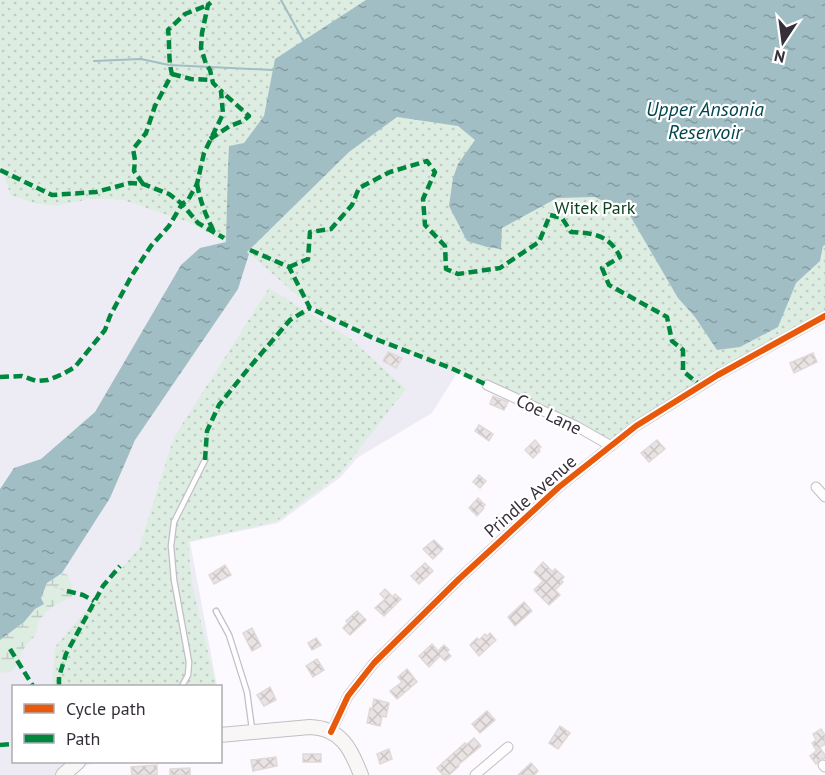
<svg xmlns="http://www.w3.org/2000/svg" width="825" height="775" viewBox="0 0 825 775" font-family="'PT Sans',sans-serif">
  <defs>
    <pattern id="wetland-marsh" width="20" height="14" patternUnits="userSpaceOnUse" patternTransform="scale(1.5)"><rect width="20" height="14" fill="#deede2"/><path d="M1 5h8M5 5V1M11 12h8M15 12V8" fill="none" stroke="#bfccc3"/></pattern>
    <pattern id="park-dots" width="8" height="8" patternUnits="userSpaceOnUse" patternTransform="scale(1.5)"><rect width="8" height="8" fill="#deede2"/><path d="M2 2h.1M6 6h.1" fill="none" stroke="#bfccc3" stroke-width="1.8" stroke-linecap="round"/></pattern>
    <pattern id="water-ripples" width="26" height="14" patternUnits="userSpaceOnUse" patternTransform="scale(1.5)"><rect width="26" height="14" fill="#a1bec5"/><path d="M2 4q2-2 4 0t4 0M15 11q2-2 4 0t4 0" fill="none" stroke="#849ba1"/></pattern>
    <pattern id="building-cross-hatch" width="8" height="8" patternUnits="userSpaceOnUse" patternTransform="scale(1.5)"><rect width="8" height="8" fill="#eae3e3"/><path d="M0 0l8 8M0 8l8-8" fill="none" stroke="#c9c3c4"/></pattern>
  </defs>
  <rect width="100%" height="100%" fill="#fcfafe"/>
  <path fill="#edecf5" d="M0,165L11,196L36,204L57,206L90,199L123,200L189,223L254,258L307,304L387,343L457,373L432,413L357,458L341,477L278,523L190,542L217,686H14V762H99L57,773L55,775H0Z"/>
  <path fill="url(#wetland-marsh)" d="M62,573L68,575L73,590L72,597L55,605L46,612L39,621L35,636L26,645L14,669L11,672L0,673V640L24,622L35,609L44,604L41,598L47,583Z"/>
  <g fill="url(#park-dots)">
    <path d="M0,0H825V313L611,443L578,425L387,343L307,304L254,258L189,223L123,200L90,199L57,206L36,204L11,196L0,165Z"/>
    <path d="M269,288L351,339L406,389L340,474L277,521L188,542L192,584L216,686H52L55,647L139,548L174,437Z"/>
  </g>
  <path fill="url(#water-ripples)" d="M366,0H825V245L823,246L820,261L796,283L778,327L740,347L717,350L695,317L678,298L629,214L595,197L557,198L502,228L501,249L487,247L467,241L449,206L453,178L458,164L475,140L458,126L397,117L349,152L247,252L249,254L238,289L135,440L110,498L62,573L47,583L41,598L44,604L35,609L24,622L0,640V489L14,468L41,459L95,412L181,265L200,248L226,242L228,167L229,146L244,143L264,116L275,59Z"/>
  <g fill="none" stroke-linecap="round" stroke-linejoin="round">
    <g stroke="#a1bec5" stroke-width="2">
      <path d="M281,0L304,42"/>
      <path d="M94,61L141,59L169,65L273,70"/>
    </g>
  </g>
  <g fill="url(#building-cross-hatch)" stroke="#e0d9d9" stroke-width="1.5">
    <path d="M388,352L402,358L396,368L383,361Z"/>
    <path d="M813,353L817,362L794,373L790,363Z"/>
    <path d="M493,396L508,402L504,410L490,404Z"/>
    <path d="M479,425L493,434L489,441L475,431Z"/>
    <path d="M535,440L541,447L538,450L540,451L533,458L525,450Z"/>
    <path d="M657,440L665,449L649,462L641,453Z"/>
    <path d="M479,475L486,481L480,488L473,482Z"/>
    <path d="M478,498L485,505L483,507L484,508L477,516L469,508Z"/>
    <path d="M434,540L443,549L433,559L423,549Z"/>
    <path d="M543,562L553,572L555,569L564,577L561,580L563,582L555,590L560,595L549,605L534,590L543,581L534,572Z"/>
    <path d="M425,563L433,571L419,584L411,576Z"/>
    <path d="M225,565L231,575L214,584L209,575Z"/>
    <path d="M385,589L393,597L395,594L401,599L384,616L375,608L385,599L380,594Z"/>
    <path d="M524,602L532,611L515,626L508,617Z"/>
    <path d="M357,611L366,620L350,635L343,628L348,623L346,621Z"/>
    <path d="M252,628L261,646L252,651L243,633Z"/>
    <path d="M490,633L496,640L479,656L470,645L477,638L479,640L485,634L487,636Z"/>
    <path d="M316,638L321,645L312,650L308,643Z"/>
    <path d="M432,644L438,651L444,645L449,650L447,652L451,656L445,661L440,656L429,667L419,656Z"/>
    <path d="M317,659L324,670L313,677L306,666Z"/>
    <path d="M407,669L417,682L397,699L390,691L402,682L398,677Z"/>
    <path d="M270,687L276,700L264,706L257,695Z"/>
    <path d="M374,699L389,703L386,717L382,716L380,726L367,723L370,708L372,709Z"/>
    <path d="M487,711L495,720L480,733L472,724Z"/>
    <path d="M560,726L570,733L558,749L549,743Z"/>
    <path d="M821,729L825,735V744L816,750L812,743L816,740L813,734Z"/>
    <path d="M474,738L481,746L458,765L459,766L449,775H443L437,768L465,743L466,745Z"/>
    <path d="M820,748L825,755V758L819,760L816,764L810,756Z"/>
    <path d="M389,749L392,759L380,764L377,754Z"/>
    <rect x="303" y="754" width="18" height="8"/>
    <path d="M276,757L277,766L253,771L251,760Z"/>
    <path d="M531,763L538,771L534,775H518Z"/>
    <path d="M157,765V775H132L131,767Z"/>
    <path d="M190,768V775H170V769Z"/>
  </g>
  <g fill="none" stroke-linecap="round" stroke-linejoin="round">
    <defs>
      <g id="service">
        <path d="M216,611L229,635L247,692L252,729"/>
        <path d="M182,686L188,675L189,662L174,580L171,546L174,522L205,460"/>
      </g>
      <g id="minor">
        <path d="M487,385L576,426L611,446"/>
        <path d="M816,487L825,497"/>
        <path d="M331,732L348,696L374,663L459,579L559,487L636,426L718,375L825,316"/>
        <path d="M823,765L825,767"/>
        <path d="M475,775L508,747"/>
      </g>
      <g id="secondary">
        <path d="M220,735L310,727C341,728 351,749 361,775"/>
        <path d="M63,775L78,762"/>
      </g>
    </defs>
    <use href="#service" stroke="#c2bec5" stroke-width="7"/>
    <use href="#minor" stroke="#c2bec5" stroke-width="11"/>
    <use href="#secondary" stroke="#c2bec5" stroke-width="16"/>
    <path stroke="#dad8dc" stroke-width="1.5" stroke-dasharray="4.5 3" stroke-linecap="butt" d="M53,586L67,591"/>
    <use href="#service" stroke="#fffeff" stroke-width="4.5"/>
    <use href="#minor" stroke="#fffeff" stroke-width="9"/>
    <use href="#secondary" stroke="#f9f7f6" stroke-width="14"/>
    <g stroke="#00873e" stroke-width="4.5" stroke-dasharray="9 4.5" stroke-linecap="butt">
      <path d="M172,74L191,79L212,80"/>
      <path d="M210,139L230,126L243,121L249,116L221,91"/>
      <path d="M0,170L52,195L96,192L130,183L143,184L169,194L182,204L198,223L224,238"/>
      <path d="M143,184L134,171L135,160L133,149L146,133L155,106L172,74C168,60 170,45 168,30L185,14L208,5"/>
      <path d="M197,184C201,204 205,213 214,232"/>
      <path d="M250,250L289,267L310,308L373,338L453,369L487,385"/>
      <path d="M289,267L308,259L310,232L331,229L352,205L359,188L390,172L427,161L435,172L423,199L425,225L445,246L446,269L458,274L500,268L539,242L550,215L562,218L571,232C593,233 610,235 620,257L602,268L609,285L667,317L672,341L683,350V371L701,386"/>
      <path d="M0,377L22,376L36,381L48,380L63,374L75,367L105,330L110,316L132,275L151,246L169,226L182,204L188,200L197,184L204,153L223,114L221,91L213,83L210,70L206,64L201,48L202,33L208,5L214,0"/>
      <path d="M205,460L207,431L219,405L248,369L290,320L310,308"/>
      <path d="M67,591L83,595L94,601"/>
      <path d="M10,649L33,686"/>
      <path d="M59,686V677L66,654L103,586L120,566"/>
      <path d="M0,745L14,744"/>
    </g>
    <defs>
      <path id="cycleway" d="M331,732L348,696L374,663L459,579L559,487L636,426L718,375L825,316"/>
    </defs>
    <use href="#cycleway" stroke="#fff" stroke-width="10"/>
    <use href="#cycleway" stroke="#e8590c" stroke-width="6"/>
  </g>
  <g text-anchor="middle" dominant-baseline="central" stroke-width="4.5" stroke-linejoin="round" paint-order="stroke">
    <g font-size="18" fill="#0c4222" stroke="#fff">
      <text x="595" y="207">Witek Park</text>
    </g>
    <g font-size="18" fill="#352f3a" stroke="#fff">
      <text transform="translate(549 414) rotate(26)">Coe Lane</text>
      <text transform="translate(530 496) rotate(-41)">Prindle Avenue</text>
    </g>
    <g font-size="20" font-style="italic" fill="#00454e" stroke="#fff">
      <text x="705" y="109">Upper Ansonia<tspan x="705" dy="23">Reservoir</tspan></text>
    </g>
  </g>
  <rect x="12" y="685" width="210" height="78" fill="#ffffff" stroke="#aeacb0" stroke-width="1.5"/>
  <rect x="24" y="704" width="30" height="9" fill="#e8590c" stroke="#aeacb0" stroke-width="1.5"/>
  <text x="66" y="715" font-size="18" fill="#352f3a">Cycle path</text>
  <rect x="24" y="734" width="30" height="9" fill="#00873e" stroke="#aeacb0" stroke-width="1.5"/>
  <text x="66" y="745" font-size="18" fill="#352f3a">Path</text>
  <g transform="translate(783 42) rotate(193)" stroke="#ffffff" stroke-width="4.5" paint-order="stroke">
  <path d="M0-4.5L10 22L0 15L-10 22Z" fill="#352f3a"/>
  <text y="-9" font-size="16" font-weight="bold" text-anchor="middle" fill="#352f3a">N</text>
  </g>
</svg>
